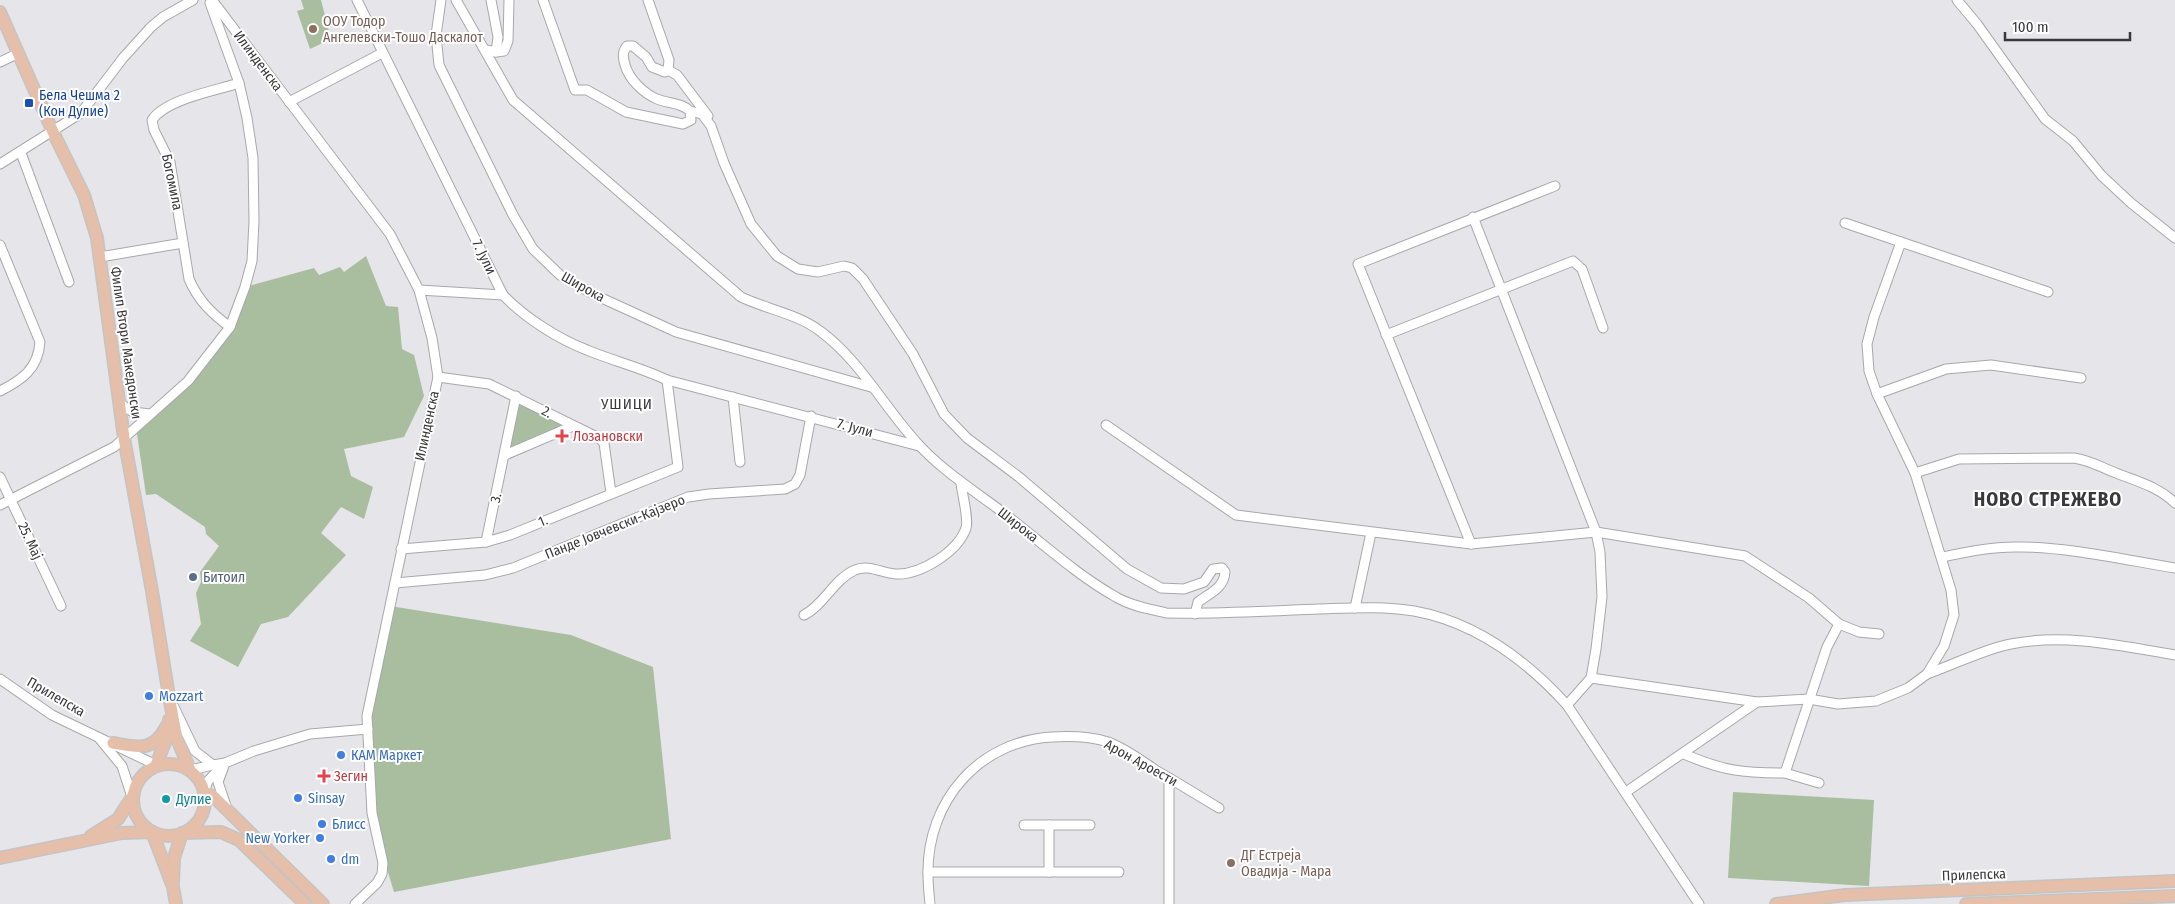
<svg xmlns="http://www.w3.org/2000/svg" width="2175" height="904" viewBox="0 0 2175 904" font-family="'Fira Sans Condensed',sans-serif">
  <rect width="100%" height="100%" fill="#e6e5ea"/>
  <g fill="#a9bd9f">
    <path d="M301,0H321L331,39L310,49L297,11L304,9Z"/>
    <path d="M366,256L386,306L398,307L402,349L414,355L424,396L404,437L344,449L351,476L373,487L364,519L341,507L321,533L346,555L288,617L261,624L238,667L190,641L201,624L196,593L201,582L200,572L219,546L206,534L205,527L156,494L146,495L137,434L142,421L188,381L230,327L245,287L314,268L319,275L340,267L344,272Z"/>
    <path d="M516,396L573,426L505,455Z"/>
    <path d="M390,606L571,635L653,667L671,839L394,892L375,829L367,716Z"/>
    <path d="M1733,792L1874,800L1869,886L1728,878Z"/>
  </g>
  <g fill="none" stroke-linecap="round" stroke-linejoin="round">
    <defs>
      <g id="minor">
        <path d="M212,0L390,234L419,290L432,338L438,377L367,716L372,813L383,863L382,874L377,883L355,904"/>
        <path d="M357,0L503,295C524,317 558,339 587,350C613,361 640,367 667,380L919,446"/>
        <path d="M441,0L436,35L439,65L513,215L533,249L560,275L595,295L676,332L871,387"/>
        <path d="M456,0L513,100L741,297C766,309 798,314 820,331C861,361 885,409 919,445C943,471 973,490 1001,511C1039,540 1075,574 1116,597C1131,606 1150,609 1166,613C1217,614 1268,611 1319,609C1351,608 1383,606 1414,611C1475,622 1527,661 1567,705L1699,904"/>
        <path d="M543,0L575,90H587L626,112L683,124L691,120L690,111C680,102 669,104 657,99C643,93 629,79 625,65C623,57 622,52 627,46H633L646,57L652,67L665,72L668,70L669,60L648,0"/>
        <path d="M1957,0L1977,24L2045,119L2073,141L2102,176L2131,203L2175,238"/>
        <path d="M486,50L496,52L498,37L491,0"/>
        <path d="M496,52L504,51L508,41L509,0"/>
        <path d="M0,62L19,53"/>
        <path d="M668,70L677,75L708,116"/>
        <path d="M289,102L382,53"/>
        <path d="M690,111L702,114L711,126L724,163L751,224L777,256L798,269L818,272L844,266L852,268L863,279L913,354L944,414L967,438L1019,477L1127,569L1161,588L1184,589L1204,582L1213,569L1222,568L1225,572C1224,588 1210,593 1198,602L1195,614"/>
        <path d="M21,153L69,282"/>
        <path d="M0,164L81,113L123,58L151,27L163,17L193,0"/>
        <path d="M1473,217L1596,532L1600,552L1602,597L1596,649L1591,678L1567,705"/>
        <path d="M1845,223L2048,292"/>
        <path d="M0,245L40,342C38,369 22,380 0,391"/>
        <path d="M100,257L183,243"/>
        <path d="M419,290L503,295"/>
        <path d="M230,327C211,313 198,300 189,279L170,162L154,130L152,120C166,99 215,91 239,83"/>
        <path d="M1386,335L1573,261L1582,269L1603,328"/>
        <path d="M438,377L489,384L599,438L604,443L611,493"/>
        <path d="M1877,394L1946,369L1991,365L2081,378"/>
        <path d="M733,397L740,462"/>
        <path d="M119,403L133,412L150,414"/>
        <path d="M1106,425L1236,515L1471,544L1596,532L1745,556L1809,598L1839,624L1859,632L1879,634"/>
        <path d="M505,455L573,426"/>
        <path d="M1915,473L1959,459L2074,458C2088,460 2099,466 2111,471C2135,481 2156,485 2175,503"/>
        <path d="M0,477L61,606"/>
        <path d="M0,505L114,447L188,381L230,327L245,287L252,261L254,221L253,158L247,118L239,83L210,3"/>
        <path d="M486,542L516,396"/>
        <path d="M1471,544L1358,264L1555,186"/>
        <path d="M401,549L486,542L510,535L678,467L667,380"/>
        <path d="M1943,557C1967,552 1990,547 2015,547C2065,546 2125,560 2175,568"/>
        <path d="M395,583L485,575L513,568L688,497L709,494L785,489L795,484L800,475L811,416"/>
        <path d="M1355,608L1371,533"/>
        <path d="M804,615C824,605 834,579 855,570C868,564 882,573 896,574C920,575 958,552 966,528C969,519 962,494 961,483"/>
        <path d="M1927,674C1953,665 1984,649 2011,644C2064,633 2122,646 2175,655"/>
        <path d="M1591,678L1757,702L1809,699L1838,704L1876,701L1908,688L1927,674L1944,646L1954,615L1951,590L1915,473L1877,394L1869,371L1867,344L1874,317L1901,242"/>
        <path d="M0,679L52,715L156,765"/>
        <path d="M174,707L195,751L213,765L225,763L254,751L310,734L368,729"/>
        <path d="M99,738L122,766L132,797"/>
        <path d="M1684,754C1723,771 1743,773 1785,773"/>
        <path d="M225,763L218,782L226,806"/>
        <path d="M190,770L213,765"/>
        <path d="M1819,783L1785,773L1827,647L1839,624"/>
        <path d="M204,792L208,781L221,767"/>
        <path d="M1626,792L1757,702"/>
        <path d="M1024,825H1090"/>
        <path d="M1049,825V872"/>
        <path d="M928,872H1119"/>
        <path d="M930,904C929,894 928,884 928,874C927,801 979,741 1052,737C1071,736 1090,736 1108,742C1125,748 1142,761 1157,771C1178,783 1199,796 1219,808"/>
        <path d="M1169,904V778"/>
      </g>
      <g id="major">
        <path d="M0,12L53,132L84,195L97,238L124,438L152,591L169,696L177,739L190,770"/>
        <path d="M113,743C136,747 153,753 166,727"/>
        <circle cx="169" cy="800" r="36"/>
        <path d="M156,765L168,735L169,720"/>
        <path d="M204,792L214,797L323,904"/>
        <path d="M91,836L118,819L132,797"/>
        <path d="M0,858L122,833L152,832L173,887L176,904"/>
        <path d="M173,882L174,858L182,833L221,832L239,840L305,904"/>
        <path d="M1776,904L1845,895L2175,881"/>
        <path d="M1966,904L2175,896"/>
      </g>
    </defs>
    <use href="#minor" stroke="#a8a8ac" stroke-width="11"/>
    <use href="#major" stroke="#c4c4c4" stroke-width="14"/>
    <use href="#minor" stroke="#fff" stroke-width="9"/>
    <use href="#major" stroke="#e5bfa9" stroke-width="11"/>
  </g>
  <g fill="#8d6e63" stroke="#fff" stroke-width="2">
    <circle cx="313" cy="29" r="5"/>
    <circle cx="1231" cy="863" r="5"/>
  </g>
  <rect fill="#1a4fb4" stroke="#fff" stroke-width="2" x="24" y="98" width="10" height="10" rx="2.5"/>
  <g fill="#e0444e" stroke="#fff" stroke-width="2">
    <path d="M559.5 428.5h5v5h5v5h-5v5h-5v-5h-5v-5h5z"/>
    <path d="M321.5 768.5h5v5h5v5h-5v5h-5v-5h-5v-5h5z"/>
  </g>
  <circle fill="#5c6f8a" stroke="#fff" stroke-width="2" cx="193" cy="577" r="5"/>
  <g fill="#3f7fe0" stroke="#fff" stroke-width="2">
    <circle cx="149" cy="696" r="5"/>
    <circle cx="341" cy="755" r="5"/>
    <circle cx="298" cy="798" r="5"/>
    <circle cx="322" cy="824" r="5"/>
    <circle cx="320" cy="838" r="5"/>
    <circle cx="331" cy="859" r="5"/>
  </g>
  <circle fill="#0f9aa8" stroke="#fff" stroke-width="2" cx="166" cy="799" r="5"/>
  <g text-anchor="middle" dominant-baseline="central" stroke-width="4" stroke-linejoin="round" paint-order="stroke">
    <g font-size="14" fill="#785e54" stroke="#fff" text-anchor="start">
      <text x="323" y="21">ООУ Тодор<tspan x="323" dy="16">Ангелевски-Тошо Даскалот</tspan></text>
      <text x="1241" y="855">ДГ Естреја<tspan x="1241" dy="16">Овадија - Мара</tspan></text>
    </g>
    <g font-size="14" fill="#39393b" stroke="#fff">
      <text transform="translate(258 61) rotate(53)">Илинденска</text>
      <text transform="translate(172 182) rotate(78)">Богомила</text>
      <text transform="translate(484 257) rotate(64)">7. Јули</text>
      <text transform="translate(583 287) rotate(29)">Широка</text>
      <text transform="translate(126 343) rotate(82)">Филип Втори Македонски</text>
      <text transform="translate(547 412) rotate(28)">2.</text>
      <text transform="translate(427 426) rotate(-78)">Илинденска</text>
      <text transform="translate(855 428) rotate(15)">7. Јули</text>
      <text transform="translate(496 498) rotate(-78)">3.</text>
      <text transform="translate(543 521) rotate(-23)">1.</text>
      <text transform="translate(1018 525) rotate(38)">Широка</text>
      <text transform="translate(615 527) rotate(-22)">Панде Јовчевски-Кајзеро</text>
      <text transform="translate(30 541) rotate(65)">25. Мај</text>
      <text transform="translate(56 697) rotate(30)">Прилепска</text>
      <text transform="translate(1141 763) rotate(29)">Арон Ароести</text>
      <text transform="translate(1974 875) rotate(-2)">Прилепска</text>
    </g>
    <g font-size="14" fill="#164399" stroke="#fff" text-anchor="start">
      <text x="39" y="95">Бела Чешма 2<tspan x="39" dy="16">(Кон Дулие)</tspan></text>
    </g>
    <g font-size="14" fill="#be3a42" stroke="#fff" text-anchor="start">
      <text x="573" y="436">Лозановски</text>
      <text x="334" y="776">Зегин</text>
    </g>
    <g font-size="14" fill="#4e5e75" stroke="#fff" text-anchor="start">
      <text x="203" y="577">Битоил</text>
    </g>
    <g font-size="14" fill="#366cbe" stroke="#fff" text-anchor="start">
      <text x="159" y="696">Mozzart</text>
      <text x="351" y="755">КАМ Маркет</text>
      <text x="308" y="798">Sinsay</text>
      <text x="332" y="824">Блисс</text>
      <text x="310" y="838" text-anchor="end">New Yorker</text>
      <text x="341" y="859">dm</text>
    </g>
    <g font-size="14" fill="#0d838f" stroke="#fff" text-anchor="start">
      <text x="176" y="799">Дулие</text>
    </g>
    <g font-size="15" letter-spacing="1" fill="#39393b" stroke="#fff">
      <text x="627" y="404">УШИЦИ</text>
    </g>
    <g font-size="19" font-weight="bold" letter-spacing="1" fill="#39393b" stroke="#fff">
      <text x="2048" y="499">НОВО СТРЕЖЕВО</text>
    </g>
  </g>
  <path d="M2005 32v8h125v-8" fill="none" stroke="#39393b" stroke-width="2.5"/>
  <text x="2012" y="32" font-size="15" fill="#39393b" stroke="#ffffff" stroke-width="4" paint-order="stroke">100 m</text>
</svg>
